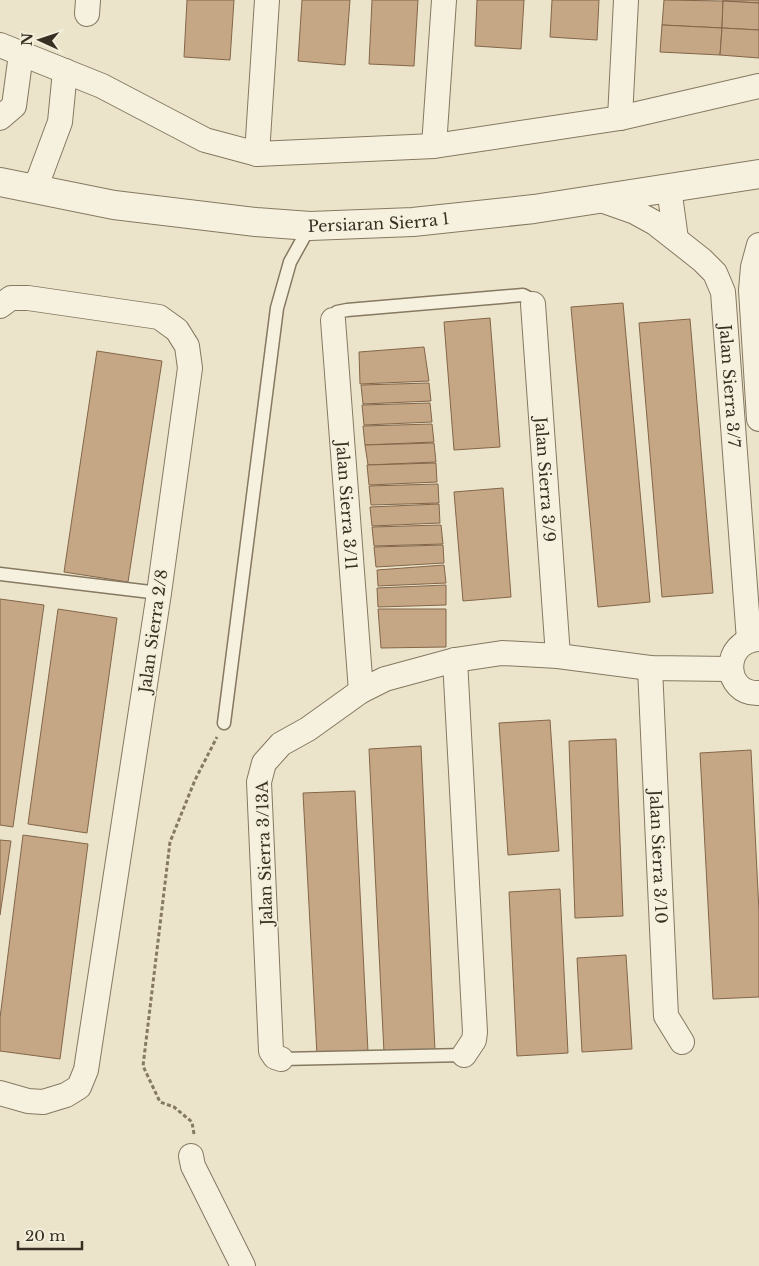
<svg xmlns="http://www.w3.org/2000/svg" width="759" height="1266" viewBox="0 0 759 1266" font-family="'Libre Baskerville',serif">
  <rect width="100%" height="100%" fill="#ebe4cb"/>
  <g fill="#c5a685" stroke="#836649">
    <path d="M187,0H234L230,60L184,57Z"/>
    <path d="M302,0H350L345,65L298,61Z"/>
    <path d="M372,0H418L414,66L369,64Z"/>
    <path d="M477,0H524L521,49L475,46Z"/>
    <path d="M552,0H599L597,40L550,37Z"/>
    <path d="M664,0L723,1L722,28L662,25Z"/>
    <path d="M723,0H759V3L723,1Z"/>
    <path d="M723,1L759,3V30L722,28Z"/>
    <path d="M662,25L722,28L720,55L660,52Z"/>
    <path d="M722,28L759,30V58L720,55Z"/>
    <path d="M623,303L650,602L598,607L571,307Z"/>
    <path d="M490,318L500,447L454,450L444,322Z"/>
    <path d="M690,319L713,593L662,597L639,323Z"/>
    <path d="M424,347L429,381L360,384L359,352Z"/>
    <path d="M97,351L162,361L128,582L64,572Z"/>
    <path d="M429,383L431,401L363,404L361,385Z"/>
    <path d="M430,403L432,422L364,425L362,405Z"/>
    <path d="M432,424L434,442L365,445L363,426Z"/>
    <path d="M434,443L436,462L368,465L365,445Z"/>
    <path d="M436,463L437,482L369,485L367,465Z"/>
    <path d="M438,484L439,503L371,505L369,486Z"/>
    <path d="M503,488L511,597L463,601L454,492Z"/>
    <path d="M439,504L440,523L372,526L370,507Z"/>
    <path d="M441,525L443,544L374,546L372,527Z"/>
    <path d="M443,545L444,563L376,567L374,547Z"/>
    <path d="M444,565L446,583L378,586L377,570Z"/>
    <path d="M446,585V605L378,607L377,588Z"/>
    <path d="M0,599L44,605L13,827L0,825Z"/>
    <path d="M58,609L117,618L87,833L28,824Z"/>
    <path d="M378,609H446V647L381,648Z"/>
    <path d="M550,720L559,851L508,855L499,723Z"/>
    <path d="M616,739L623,916L575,918L569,741Z"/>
    <path d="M421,746L435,1051L384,1053L369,749Z"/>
    <path d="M751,750L759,912V997L713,999L700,753Z"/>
    <path d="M355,791L368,1052L317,1055L303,793Z"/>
    <path d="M23,835L88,844L60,1059L0,1051V1018Z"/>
    <path d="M0,840L11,841L0,915Z"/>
    <path d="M560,889L568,1053L517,1056L509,892Z"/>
    <path d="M626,955L632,1049L582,1052L577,958Z"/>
  </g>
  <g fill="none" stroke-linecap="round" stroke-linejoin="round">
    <defs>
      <g id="service">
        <path d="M333,320L337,312L347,310L523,295L529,298L533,304"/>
        <path d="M0,574L159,593"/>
        <path d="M224,723L277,308L290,262L310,226"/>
        <path d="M281,1059L464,1055"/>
      </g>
      <g id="minor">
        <path d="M87,14L88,0"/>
        <path d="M0,45L102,86L205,140L257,154L434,146L620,118L759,86"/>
        <path d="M0,118L14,106L21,54"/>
        <path d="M620,118L626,0"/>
        <path d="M434,146L444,0"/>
        <path d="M257,154L267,0"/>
        <path d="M669,188L676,239"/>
        <path d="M35,189L60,122L65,71"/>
        <path id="s1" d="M598,199L635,212L655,223L702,260L715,273L723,292L749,640"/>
        <path d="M759,245L753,267L751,290L759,419"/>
        <path id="s2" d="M533,304L558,656"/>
        <path d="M0,306L11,298H28L159,317L177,330L187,346L190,368L159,593L86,1070L79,1087L66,1095L43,1102L28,1101L0,1093"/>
        <path id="s3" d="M333,320L361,691"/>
        <path d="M759,639C721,641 723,695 759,693"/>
        <path d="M455,660L475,1032L474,1040L464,1055"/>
        <path id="s4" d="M650,668L666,1016L682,1042"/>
        <path d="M281,1059L275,1057L271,1051L259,782L264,763L281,744L308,729L361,691L385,679L455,660L502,653L558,656L650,668L731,669"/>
        <path d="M191,1156L193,1166L243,1266"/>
      </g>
      <g id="tertiary">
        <path id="s5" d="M0,182L114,205L256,222L310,226L413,222L534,209L759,174"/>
      </g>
    </defs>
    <use href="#service" stroke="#867861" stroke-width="15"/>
    <use href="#minor" stroke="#867861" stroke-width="26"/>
    <use href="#tertiary" stroke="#867861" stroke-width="30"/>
    <path stroke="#867861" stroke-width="3" stroke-dasharray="4 2.5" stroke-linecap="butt" d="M194,1134L192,1122L174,1107L160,1102L143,1066L170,842L195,780L217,737"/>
    <use href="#service" stroke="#f6f1de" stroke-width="12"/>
    <use href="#minor" stroke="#f6f1de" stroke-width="24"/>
    <use href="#tertiary" stroke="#f6f1de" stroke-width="28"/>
  </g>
  <g text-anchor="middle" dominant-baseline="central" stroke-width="4" stroke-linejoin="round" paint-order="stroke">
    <g font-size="16" fill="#382f23" stroke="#f3eeda">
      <text stroke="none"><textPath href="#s5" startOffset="382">Persiaran Sierra 1</textPath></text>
      <text stroke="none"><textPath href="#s1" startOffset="255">Jalan Sierra 3/7</textPath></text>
      <text stroke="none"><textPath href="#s2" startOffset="176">Jalan Sierra 3/9</textPath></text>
      <text stroke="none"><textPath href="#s3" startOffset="186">Jalan Sierra 3/11</textPath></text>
      <text transform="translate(153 631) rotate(-82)">Jalan Sierra 2/8</text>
      <text transform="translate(264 853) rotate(-92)">Jalan Sierra 3/13A</text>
      <text stroke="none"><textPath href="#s4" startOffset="189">Jalan Sierra 3/10</textPath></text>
    </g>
  </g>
  <g transform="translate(40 40) rotate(273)" stroke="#f3eeda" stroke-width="4" paint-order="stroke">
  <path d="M0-4L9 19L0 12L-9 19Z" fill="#382f23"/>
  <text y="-8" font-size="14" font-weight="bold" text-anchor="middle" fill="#382f23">N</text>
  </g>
  <path d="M18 1241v8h64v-8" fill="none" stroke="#382f23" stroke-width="2.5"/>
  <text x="25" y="1241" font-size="15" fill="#382f23" stroke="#f3eeda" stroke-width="4" paint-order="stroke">20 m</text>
</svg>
